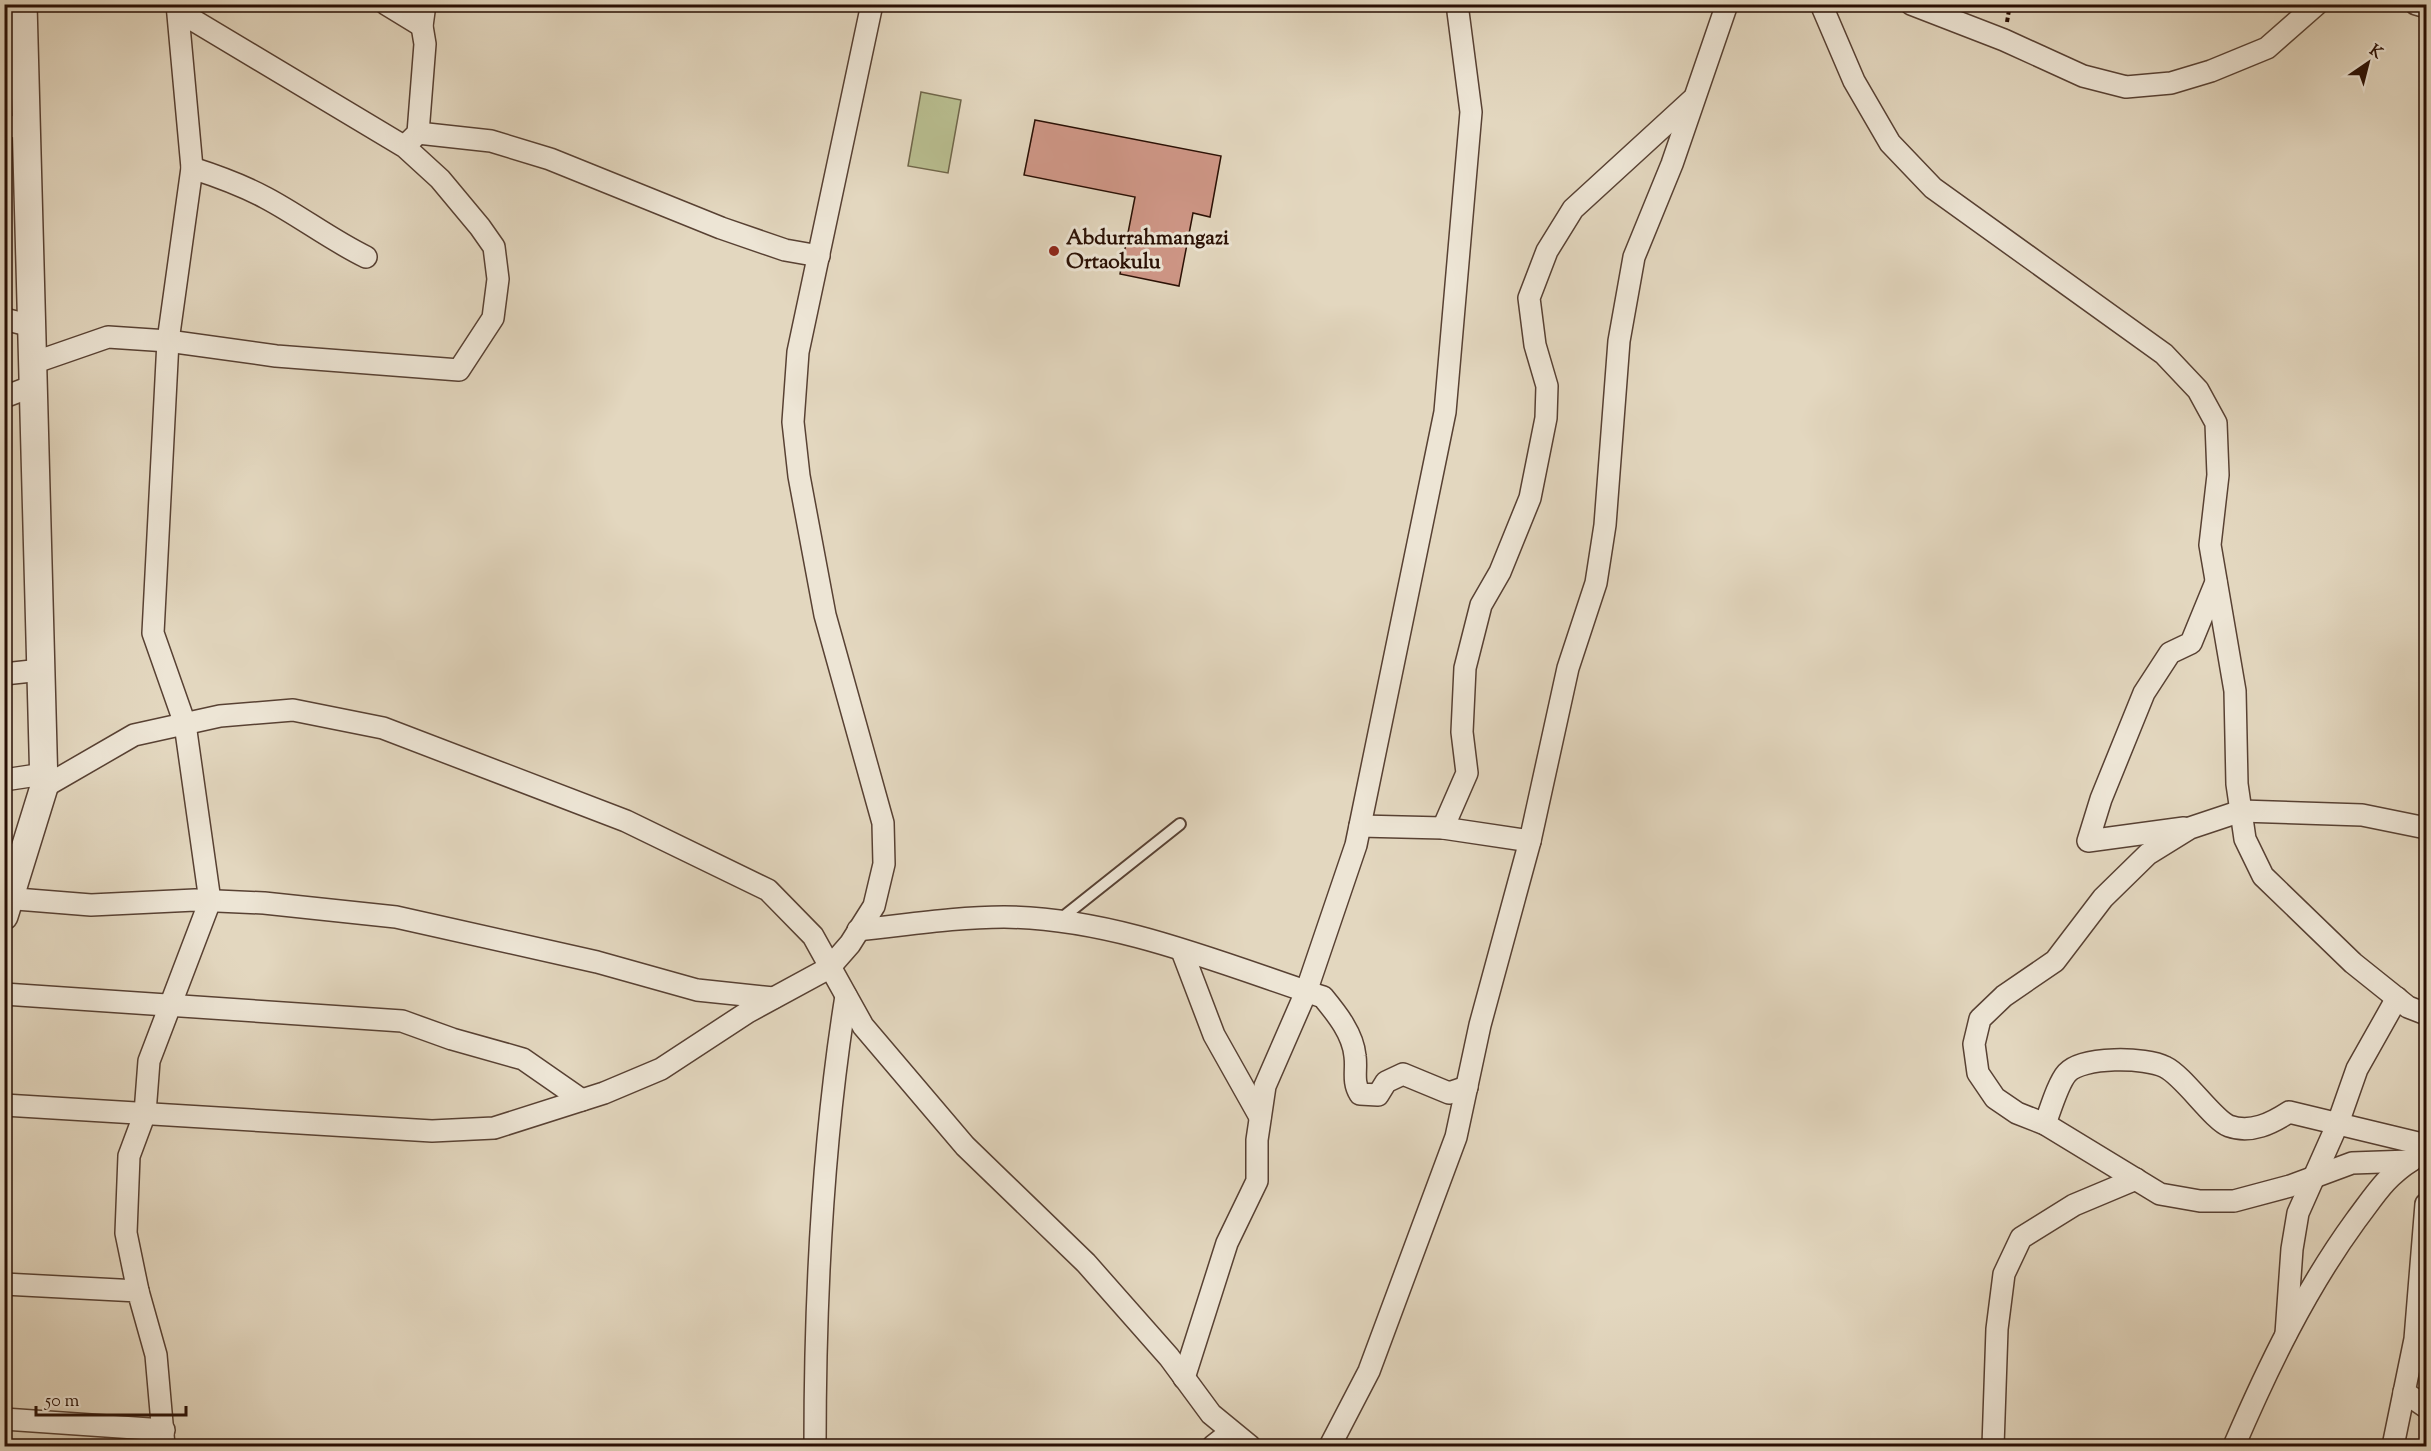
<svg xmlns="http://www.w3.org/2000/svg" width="2431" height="1451" viewBox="0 0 2431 1451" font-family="'Sorts Mill Goudy',serif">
  <rect width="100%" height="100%" fill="#e3d7bf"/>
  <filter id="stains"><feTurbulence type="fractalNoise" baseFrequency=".00333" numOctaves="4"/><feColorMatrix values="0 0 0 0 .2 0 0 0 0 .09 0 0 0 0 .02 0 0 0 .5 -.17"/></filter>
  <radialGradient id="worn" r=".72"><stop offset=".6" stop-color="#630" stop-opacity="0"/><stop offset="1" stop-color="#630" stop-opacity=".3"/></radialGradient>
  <path fill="#b8bd8f" stroke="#70664a" stroke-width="1.5" d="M921,92L961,100L948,173L908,166Z"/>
  <path fill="#cf9787" stroke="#290f04" stroke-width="1.5" d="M1035,120L1221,156L1210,217L1193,213L1179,286L1120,274L1135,197L1024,175Z"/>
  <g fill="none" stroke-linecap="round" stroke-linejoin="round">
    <defs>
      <path id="service" d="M1058,921L1180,824"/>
      <g id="minor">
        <path d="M386,4L422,26"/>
        <path d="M1821,4L1854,81L1890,143L1933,188L2164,354L2198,390L2216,423L2218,475L2210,545L2235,691L2237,784L2245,839L2263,876L2353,963L2408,1007L2426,1014"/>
        <path d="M1911,4L2004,40L2083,76L2126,87L2171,83L2211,71L2267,48L2317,4"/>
        <path d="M2416,4L2426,7"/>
        <path d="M4,127L26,126"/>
        <path d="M418,133L491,141L550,159L721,228L785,250L819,256"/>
        <path d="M408,143L418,133L425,44L422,26L425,4"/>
        <path d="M192,168C217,176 242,185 266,198C300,216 331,240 366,257"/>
        <path d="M4,319L32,326"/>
        <path d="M33,363L108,337L168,341L276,356L459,370L493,318L498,279L494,247L480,227L440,179L405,147L178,11"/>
        <path d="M4,397L33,386"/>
        <path d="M4,674L41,670"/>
        <path d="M4,780L44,774"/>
        <path d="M44,787L134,735L220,716L293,710L383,728L626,821L768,890L813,936L863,1026L965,1146L1086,1263L1169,1357L1211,1414L1250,1446"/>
        <path d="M1360,826L1443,828L1530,841"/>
        <path d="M1443,828L1467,773L1462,732L1465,668L1481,605L1500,572L1530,498L1546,418L1547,386L1535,345L1529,298L1547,251L1573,209L1692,100"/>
        <path d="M2184,828L2088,841L2101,799L2144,693L2170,653L2191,643L2216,582"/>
        <path d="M4,898L91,905L195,900L264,903L396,917L597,962L697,990L773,998"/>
        <path d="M858,930C907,925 955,917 1004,917C1114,918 1220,963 1323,997C1337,1014 1353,1034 1355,1056C1357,1070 1352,1081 1360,1094L1378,1095L1386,1082L1403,1074L1449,1093L1467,1087"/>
        <path d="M1182,951L1214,1035L1260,1117"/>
        <path d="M4,994L402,1021L452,1039L523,1059L582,1100"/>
        <path d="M4,1105L432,1131L494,1128L604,1093L661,1069L748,1012L829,968L850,944L874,906L884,864L883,823L825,615L799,476L793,422L798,352L872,4"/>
        <path d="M2045,1124C2050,1111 2058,1083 2067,1073C2082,1056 2146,1057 2165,1067C2184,1076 2213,1120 2229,1126C2251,1134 2272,1123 2289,1112L2426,1145"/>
        <path d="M2410,1161L2352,1163L2290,1186L2234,1201H2200L2160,1194L2045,1124L2017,1113L1995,1098L1978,1073L1974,1044L1980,1019L2004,996L2055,961L2103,898L2148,854L2190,828L2241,811L2362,815L2426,828"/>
        <path d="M4,1284L138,1291L156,1355L164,1446"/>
        <path d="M138,1291L126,1233L129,1156L145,1113L149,1061L210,901L185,724L153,633L168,341L192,168L177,4"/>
        <path d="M2286,1334L2292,1249L2298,1213L2338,1123L2357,1069L2397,998"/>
        <path d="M1184,1378L1227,1243L1257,1181V1140L1265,1086L1306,992L1356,845L1445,412L1471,112L1457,4"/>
        <path d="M2404,1392L2426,1407"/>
        <path d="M4,1419L164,1430"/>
        <path d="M815,1446C815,1296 822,1145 846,996"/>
        <path d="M1213,1446L1231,1432"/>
        <path d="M1330,1446L1369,1371L1456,1137L1480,1025L1530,841L1568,668L1596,583L1605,525L1619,341L1634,257L1672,164L1727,4"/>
        <path d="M1993,1446L1997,1329L2004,1274L2021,1238L2074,1205L2136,1179"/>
        <path d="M2234,1446C2268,1367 2305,1290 2356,1220C2375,1195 2385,1177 2412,1160"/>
        <path d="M2393,1446L2415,1339L2426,1204"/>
      </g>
      <path id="tertiary" d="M4,916L44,787L23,4"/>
    </defs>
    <use href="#service" stroke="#584133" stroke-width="14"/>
    <use href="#minor" stroke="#584133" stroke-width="24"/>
    <use href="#tertiary" stroke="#584133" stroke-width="30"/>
    <path stroke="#290f04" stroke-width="4" stroke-dasharray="4.5 3" stroke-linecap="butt" d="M2007,22L2010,4"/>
    <use href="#service" stroke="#ede5d5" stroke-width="10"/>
    <use href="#minor" stroke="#ede5d5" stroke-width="21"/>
    <use href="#tertiary" stroke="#ede5d5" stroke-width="27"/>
  </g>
  <circle fill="#8f2418" stroke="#ede5d5" stroke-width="2" cx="1054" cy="251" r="6"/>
  <g text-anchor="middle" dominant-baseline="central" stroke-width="6" stroke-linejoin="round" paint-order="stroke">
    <g font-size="21" font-weight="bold" fill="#290f04" stroke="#ede5d5" text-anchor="start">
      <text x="1066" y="239">Abdurrahmangazi<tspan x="1066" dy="24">Ortaokulu</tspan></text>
    </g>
  </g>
  <rect width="2431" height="1451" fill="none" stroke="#e3d7bf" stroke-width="24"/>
  <rect x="6" y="6" width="2419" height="1439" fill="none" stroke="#290f04" stroke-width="3"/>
  <rect x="12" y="12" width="2407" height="1427" fill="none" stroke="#290f04" stroke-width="1.5"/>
  <g transform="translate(2368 63) rotate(35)" stroke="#ede5d5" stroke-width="4.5" paint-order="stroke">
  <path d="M0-4.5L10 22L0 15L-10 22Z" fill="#290f04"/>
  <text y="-9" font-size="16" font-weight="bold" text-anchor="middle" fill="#290f04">K</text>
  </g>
  <path d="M36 1406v9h150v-9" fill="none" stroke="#290f04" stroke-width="3"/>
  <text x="45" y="1406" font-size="18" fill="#290f04" stroke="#ede5d5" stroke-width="4.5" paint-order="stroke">50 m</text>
  <rect width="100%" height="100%" filter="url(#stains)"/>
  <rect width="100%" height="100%" fill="url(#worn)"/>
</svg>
